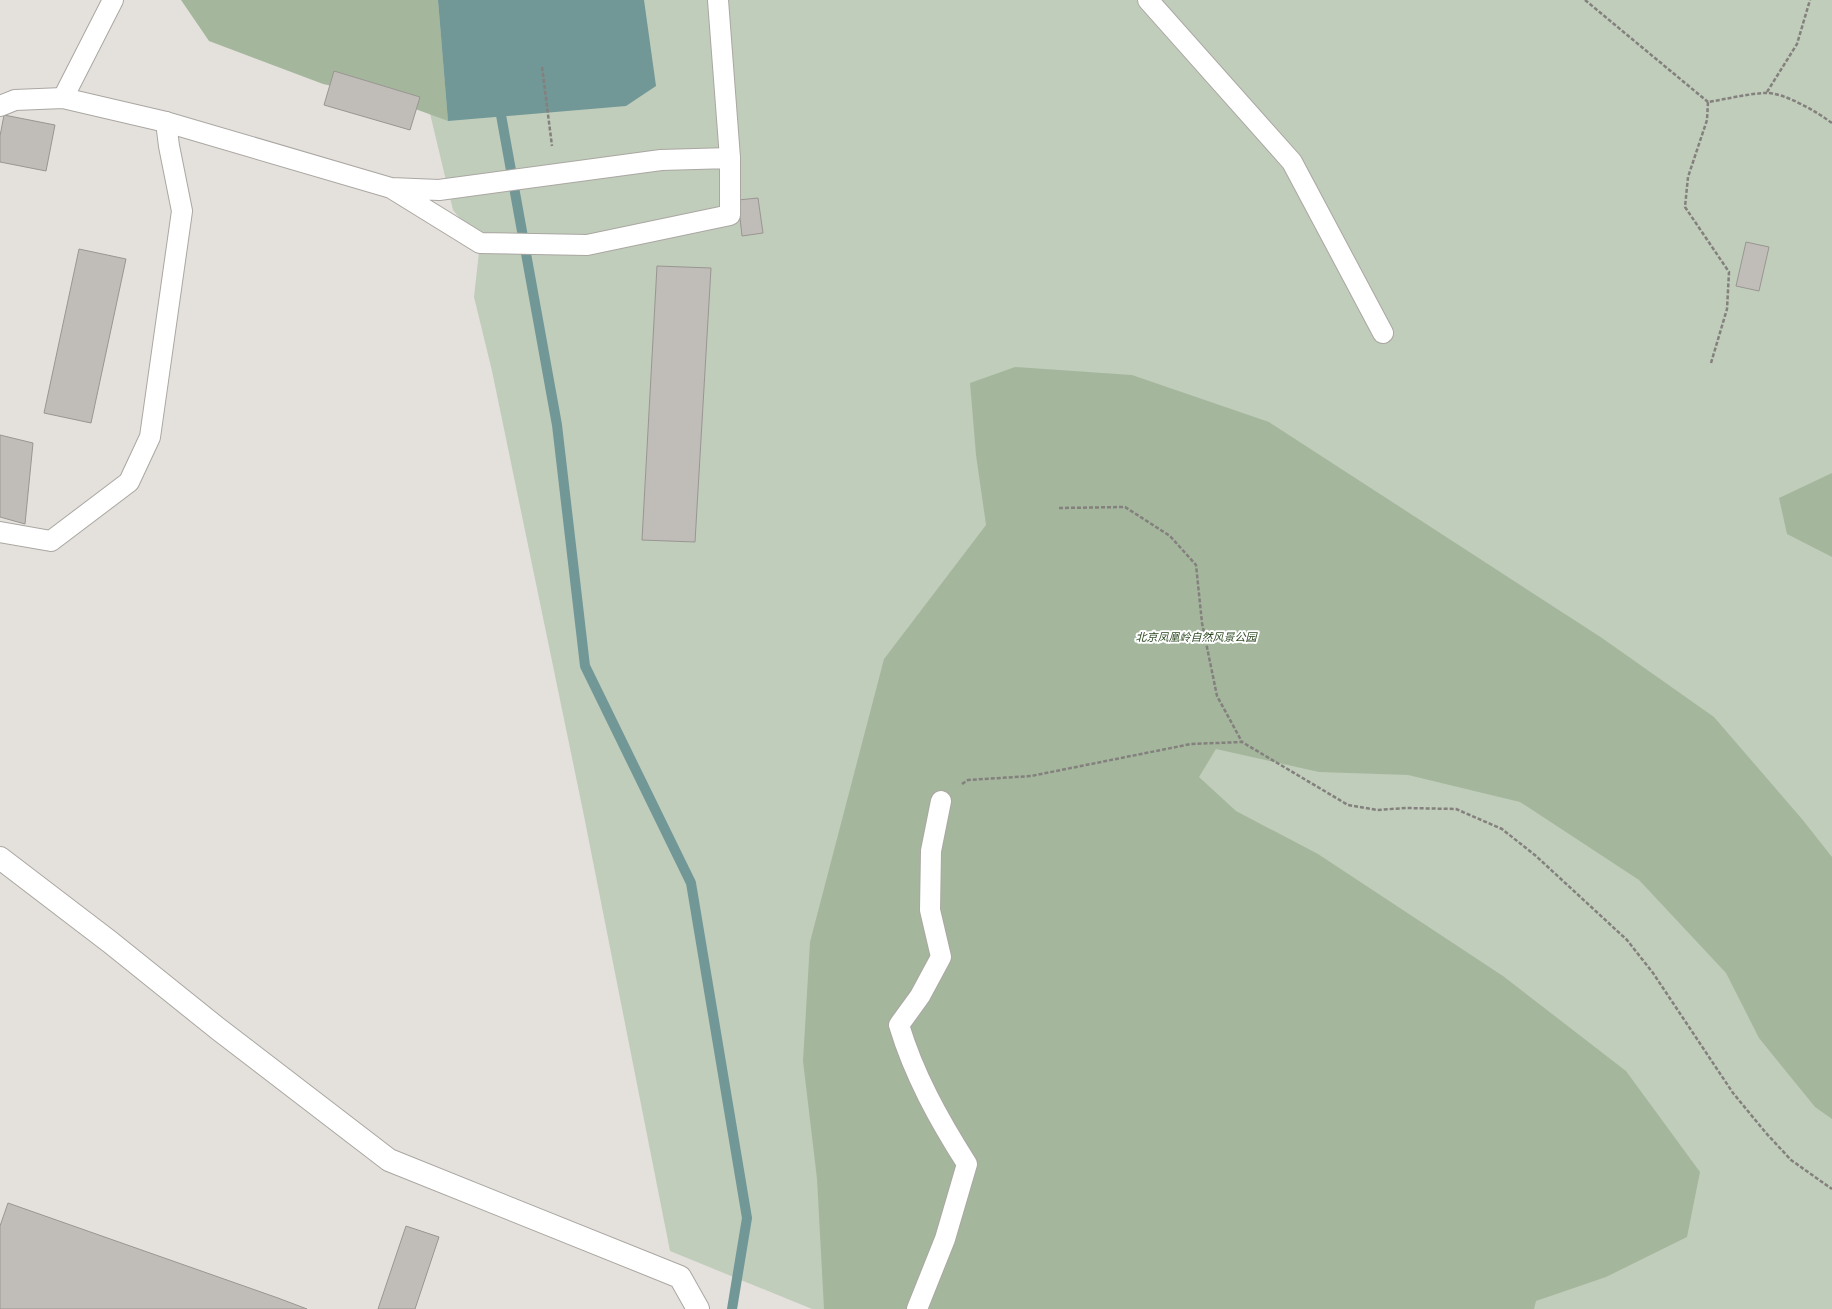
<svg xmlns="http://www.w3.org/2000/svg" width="1832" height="1309" viewBox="0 0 1832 1309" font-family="Literata,'Noto Sans SC',serif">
  <rect width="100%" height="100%" fill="#e4e1dc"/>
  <path fill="#c0cdbb" d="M260,0H1832V1309H812L670,1251L583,811L492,371L474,297L480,243L453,210L418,63Z"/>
  <g fill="#a4b79d">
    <path d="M181,0H438L448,121L380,96L323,84L209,41Z"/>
    <path d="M1015,367L1132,375L1269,422L1602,638L1714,717L1802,819L1832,857V1119L1815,1107L1759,1038L1726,973L1639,880L1520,802L1408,775L1319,772L1216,749L1199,777L1236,811L1318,854L1503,976L1626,1071L1700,1172L1687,1237L1606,1277L1536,1301L1534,1309H824L817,1179L803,1061L810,942L884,659L986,525L976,455L970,383Z"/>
    <path d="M1832,473V557L1787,534L1779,498Z"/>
  </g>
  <path fill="#729797" d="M438,0H644L656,86L626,106L448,121Z"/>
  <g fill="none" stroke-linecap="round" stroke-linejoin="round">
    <path stroke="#729797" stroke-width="10" d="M499,104L557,425L585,666L691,883L747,1218L732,1309"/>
  </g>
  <g fill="#c0bcb8" stroke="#999692">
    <path d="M334,71L420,97L410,130L324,105Z"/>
    <path d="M4,115L55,125L46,171L0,162V136Z"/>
    <path d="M758,198L763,233L742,236L738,200Z"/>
    <path d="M1746,242L1769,247L1759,291L1736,286Z"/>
    <path d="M79,249L126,259L91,423L44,413Z"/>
    <path d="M657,266L711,268L695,542L642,540Z"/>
    <path d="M0,435L33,443L25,524L0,517Z"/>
    <path d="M8,1203L278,1298L307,1309H0V1226Z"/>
    <path d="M406,1226L439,1237L415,1309H378Z"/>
  </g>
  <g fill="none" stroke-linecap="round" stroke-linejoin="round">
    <defs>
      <g id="lane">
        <path d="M718,0L730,158"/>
        <path d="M1148,0L1292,162L1383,333"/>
        <path d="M63,98L113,0"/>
        <path d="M0,106L15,100L63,98L166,122L391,188L439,190L661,160L730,158V215L587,245L480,243L391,188"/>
        <path d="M0,532L51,541L129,482L150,437L182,211L169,146L166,122"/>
        <path d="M917,1309L945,1239L967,1164C939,1120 914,1075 899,1025L920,996L941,957L930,910L931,851L941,801"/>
      </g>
      <path id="street" d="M0,858L110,942L217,1028L389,1160L680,1277L698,1309"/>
    </defs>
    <use href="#lane" stroke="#aaa7a2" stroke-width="22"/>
    <use href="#street" stroke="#aaa7a2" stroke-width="24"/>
    <g stroke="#83807d" stroke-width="2.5" stroke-dasharray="4 2" stroke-linecap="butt">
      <path d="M1585,0L1708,102"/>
      <path d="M542,67L552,146"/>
      <path d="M1767,92L1797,44L1810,0"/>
      <path d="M1711,363L1727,309L1729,272L1685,207L1688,177L1707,120L1708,102C1727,99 1746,94 1765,93C1784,92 1817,112 1832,123"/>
      <path d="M1059,508L1125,507L1170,536L1196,565L1202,623L1217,696L1242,742"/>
      <path d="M962,784L968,780L1031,776L1191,744L1242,742L1348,805L1377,810L1406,808L1456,809L1502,829L1536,856L1627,940L1653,973L1733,1093L1766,1133L1791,1160L1832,1189"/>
    </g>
    <use href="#lane" stroke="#fff" stroke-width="20"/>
    <use href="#street" stroke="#fff" stroke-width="22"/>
  </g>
  <g text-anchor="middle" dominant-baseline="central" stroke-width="4" stroke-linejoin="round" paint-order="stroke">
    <g font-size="11" font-style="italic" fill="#2d4922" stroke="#fff">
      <text x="1196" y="636">北京凤凰岭自然风景公园</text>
    </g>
  </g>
</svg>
